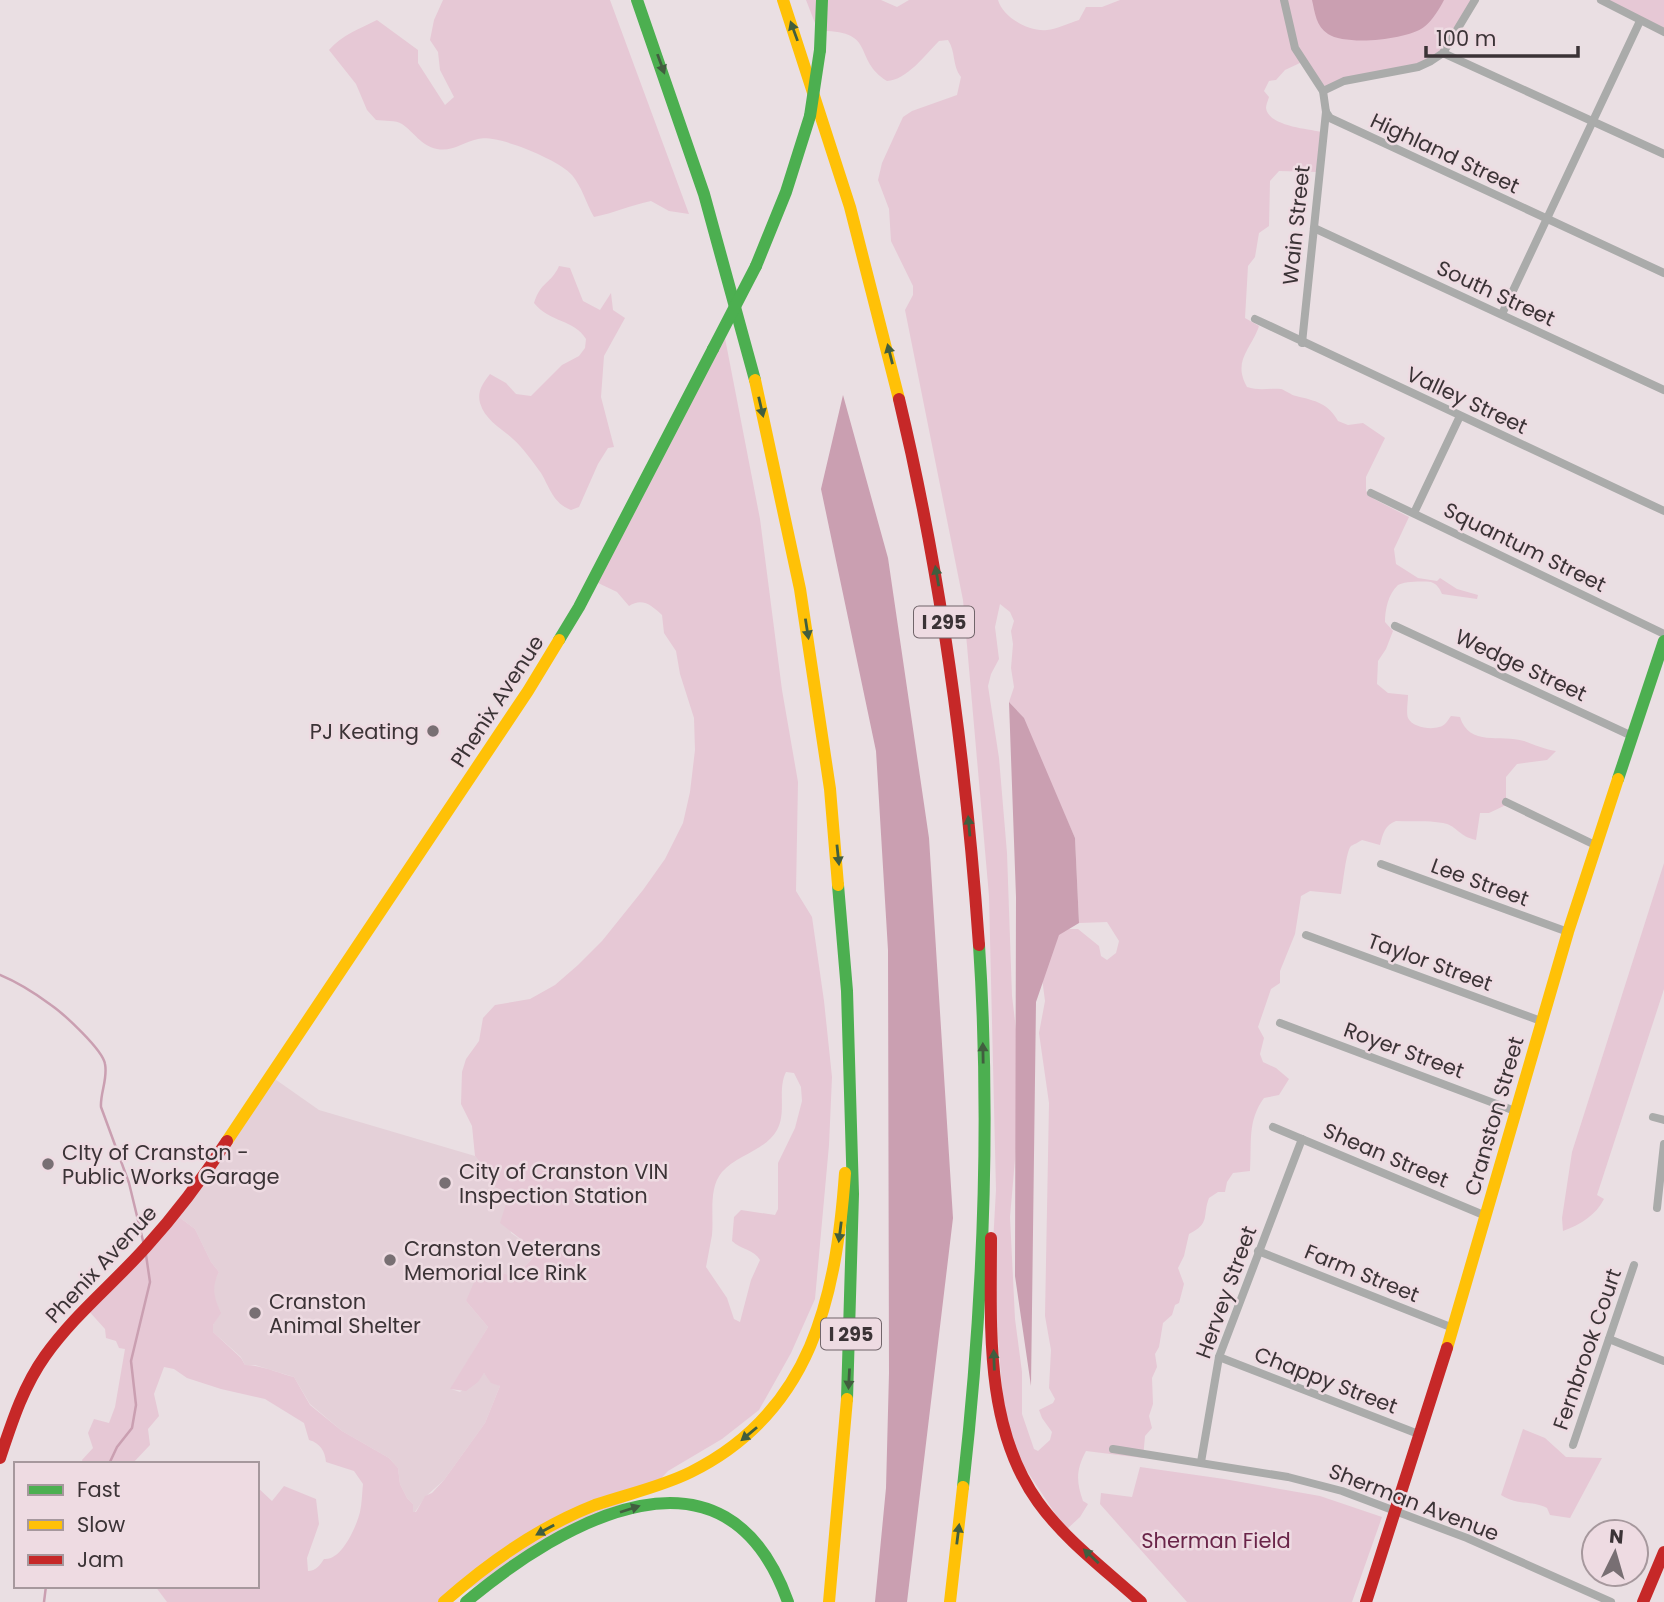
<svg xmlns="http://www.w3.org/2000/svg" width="1664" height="1602" viewBox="0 0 1664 1602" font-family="Poppins,sans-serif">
  <rect width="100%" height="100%" fill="#eadfe3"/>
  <path fill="#e4d0d8" d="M272,1077L319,1110L475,1156L482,1165L485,1178L496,1188L509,1194L506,1207L511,1233L527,1244L534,1257L514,1277L495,1270L466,1301L488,1327L451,1389L460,1392L484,1373L500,1386L485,1423L444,1480L425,1497L415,1512H413V1504L407,1498L400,1484L398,1468L389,1458L342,1431L310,1404L294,1377L255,1365H245L241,1357L213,1332V1325L220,1313L213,1294V1284L219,1272L211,1262L195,1229L175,1214Z"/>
  <g fill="#e6c8d5" fill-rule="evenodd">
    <path d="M443,0H610L689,214L669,211L651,201C631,205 614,213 594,217C586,203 582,187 572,175C559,160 498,134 478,139C463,142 453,152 437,149C420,145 415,133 402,124C396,120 384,121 376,120L367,110L356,84L329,50C342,35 359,29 377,20L418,50V63L445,105L454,97L440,70L438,52L430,40L434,20Z"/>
    <path d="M806,0H881L897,7L909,0H998C1003,17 1028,32 1047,30C1057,29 1069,23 1079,20L1086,7H1102L1120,0H1474L1447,48L1431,60L1324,89L1302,62L1285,70L1276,80L1269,81L1264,91L1269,97C1268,101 1266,104 1266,108C1268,126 1309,129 1323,132L1318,172L1279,171L1270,181L1269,226L1259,233L1255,257L1248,266L1245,318L1259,326L1258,329C1249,351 1233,362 1247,387C1259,391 1269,388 1281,389C1285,390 1291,395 1296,396C1316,401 1328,403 1338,421L1348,425L1363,423L1385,438L1366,477V491L1374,499L1409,517L1394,549L1396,564L1418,578L1437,581L1440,578L1457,589L1478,595L1477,599L1442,594C1440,589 1437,584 1431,582C1424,581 1404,581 1398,585C1388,594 1385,610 1385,622L1393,631L1386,649L1378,661L1377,684L1388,693L1408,695C1408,702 1406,712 1408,718C1412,727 1430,730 1439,727C1445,726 1448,720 1451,716L1460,717C1469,747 1501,734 1524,741C1535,745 1544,749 1556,751L1547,760L1517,764L1506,777V802L1508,804L1489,813H1480L1476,840C1459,836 1458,828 1447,824C1432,820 1412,822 1396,821C1385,825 1383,833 1380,845L1362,840C1361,841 1351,846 1351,846C1346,851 1343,884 1341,894L1310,891L1301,896L1295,934L1280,971V983L1271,989L1258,1027L1264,1038L1260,1054L1263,1062L1276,1068L1289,1079L1279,1095L1264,1098C1247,1121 1252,1143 1250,1171L1233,1173L1227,1182L1225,1192H1218L1209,1198C1202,1216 1211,1223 1189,1234L1184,1256L1178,1268L1184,1284L1179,1303L1175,1305L1172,1315L1163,1323L1159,1347L1155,1354L1157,1367L1152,1378L1153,1404L1149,1416L1152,1428L1145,1436L1143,1458L1086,1451C1076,1470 1076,1481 1083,1501L1088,1504L1080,1517L1066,1530L1006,1439L992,1261L996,1190L989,896L963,600L905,310L913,295V286L891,241L889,209L878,180L882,163L903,117L912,111L957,95L961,77C952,66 956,52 948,40L939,41C925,55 907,80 887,81C852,59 877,31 822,31L820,36ZM1000,604L1010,612L1014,621L1011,631L1013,644L1011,668L1014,687L1009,702L1021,715L1075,838L1079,923L1107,922L1119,941L1116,953L1107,960L1101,956L1099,946L1078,929H1066L1038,947L1045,1001L1039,1033L1049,1103L1045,1316L1051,1350L1049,1388L1055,1399L1053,1403L1039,1410L1042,1418L1052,1432L1050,1440L1038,1451L1034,1449L1022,1414V1372L1015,1319L1010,1217L1022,1079L1012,996L1007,853L999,758L988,686L991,674L999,659L995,627Z"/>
    <path d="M1603,0H1664V31Z"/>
    <path d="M559,266L570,268L583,301L600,310L611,293L613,310L625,318L604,356L601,397L614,447L608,448L598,464L579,507L571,510C553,503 550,488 541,473C533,462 523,448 513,439C501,428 485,420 480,403C477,391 483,383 490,374L506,383L516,394L531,396L562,365L579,356L585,348L586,339C575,320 549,322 534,303C541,281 551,284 559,266Z"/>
    <path d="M724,333L760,519L782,690L798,782L796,891L812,917L824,1001L832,1077L829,1145L815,1299L791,1353L759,1410L722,1439L668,1471L655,1485L446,1602H167L155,1586H257V1487L272,1501L284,1486L316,1499L319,1524L307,1558L308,1571C316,1571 320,1565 324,1559C341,1561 356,1528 360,1512C362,1503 362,1493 363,1484L354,1471L326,1462C325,1451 320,1443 309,1440L304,1423L265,1399L221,1389L187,1378L174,1369L164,1367L154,1394L159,1416L148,1429L150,1445L132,1464H84L82,1460L93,1448L88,1433L94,1419L109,1423L115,1407L125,1349L119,1348L116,1341L106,1338L105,1329L87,1309L175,1214L195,1229L211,1262L219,1272C211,1288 214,1297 221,1313L213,1325V1332L241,1358L245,1365C261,1365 278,1373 294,1377L310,1405L342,1431L389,1458L398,1468L400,1484L407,1498L413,1504V1512H416L425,1496L432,1493L444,1480L485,1423L500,1386L491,1383L484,1373L478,1382L466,1391L450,1389L488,1327L466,1301L478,1273L495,1270L514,1277L534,1257L527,1244L500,1223L509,1194L496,1188L485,1178L482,1165L475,1156L472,1126L461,1104L462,1072L466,1059L479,1041L483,1018L495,1005L530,999L555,985L578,965L602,941L643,890L665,859L683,823L690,792L695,750L694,718L680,674L676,651L664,633L662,615C652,606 643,597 629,606L617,592L594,581ZM786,1072L794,1073L801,1087L802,1101L795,1128L778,1163V1209L775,1215L741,1210L734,1217L732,1241C740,1249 755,1250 760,1260L751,1280L740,1322L734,1319L727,1298L706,1267C708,1256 710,1246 712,1235C714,1216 708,1188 722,1172C737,1155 766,1150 777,1130C787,1112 777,1090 786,1072Z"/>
    <path d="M1664,863V989L1597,1195L1604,1199C1596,1215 1580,1225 1563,1231L1562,1218L1572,1152Z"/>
    <path d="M1523,1429L1545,1438L1566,1457L1602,1458L1570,1518L1550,1515L1547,1508C1531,1500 1518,1506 1501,1495Z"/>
    <path d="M1140,1467L1224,1479L1320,1496L1382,1517L1352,1602H1187L1100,1504L1101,1493L1132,1497Z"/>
  </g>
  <g fill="#ca9fb1">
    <path d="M1312,0H1444C1440,8 1432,21 1424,27C1407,40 1346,46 1328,34C1316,26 1315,13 1312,0Z"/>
    <path d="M843,395L888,558L929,838L953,1218L907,1602H875L886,1488L889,1373L888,950L876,751L821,489Z"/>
    <path d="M1009,702L1024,718L1075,838L1079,923L1059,935L1036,1002L1031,1386L1015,1276L1016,897Z"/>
  </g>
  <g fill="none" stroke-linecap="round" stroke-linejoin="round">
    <g stroke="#ca9fb1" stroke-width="2.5">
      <path d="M0,975C17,982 36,994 51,1005C64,1014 103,1050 105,1064C108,1079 100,1093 101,1107L129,1183L144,1245"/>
      <path d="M109,1464L117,1447L132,1428L136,1405L131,1361L150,1282L146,1255"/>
      <path d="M44,1602L46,1586"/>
    </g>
    <g stroke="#aaabaa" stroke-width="8">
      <path d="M1284,0L1295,48L1323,91L1326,112L1330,118L1664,273"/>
      <path d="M1601,0L1664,32"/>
      <path d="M1443,53L1664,154"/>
      <path d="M1323,91L1344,81L1418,67L1431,61L1443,53L1475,0"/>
      <path d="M1314,228L1664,390"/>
      <path d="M1502,314L1640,21"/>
      <path d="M1255,319L1664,511"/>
      <path d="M1302,343L1326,112"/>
      <path d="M1371,493L1664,634"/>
      <path d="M1414,513L1460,416"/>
      <path d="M1395,626L1632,736"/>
      <path d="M1506,802L1595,845"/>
      <path d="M1381,864L1568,932"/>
      <path d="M1306,935L1541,1021"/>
      <path d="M1280,1023L1515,1111"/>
      <path d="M1653,1117L1664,1120"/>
      <path d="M1273,1127L1486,1216"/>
      <path d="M1657,1208L1664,1144"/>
      <path d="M1258,1251L1453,1328"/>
      <path d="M1609,1339L1664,1361"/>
      <path d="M1219,1357L1421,1435"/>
      <path d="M1573,1445L1634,1265"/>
      <path d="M1113,1449L1288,1477L1342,1491L1467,1538L1611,1602"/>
      <path d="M1201,1462L1219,1357L1302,1139"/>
    </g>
    <g stroke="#4caf50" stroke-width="12">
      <path d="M637,0L704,194L755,380"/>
      <path d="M820,50L822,0"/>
      <path d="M756,266L786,192L810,116"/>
      <path d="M559,640L579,607L713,349"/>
      <path d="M1618,779L1664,641"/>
      <path d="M838,885L847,991L853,1194L847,1399"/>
      <path d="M963,1487C983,1308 991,1125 979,945"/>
      <path d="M466,1602C564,1520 726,1428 788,1602"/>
    </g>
    <g stroke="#ffc107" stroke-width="12">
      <path d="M783,0L850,207L899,399"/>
      <path d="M755,380L800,589L830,789L838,885"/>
      <path d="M227,1141L528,691L559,640"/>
      <path d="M1447,1348L1568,932L1618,779"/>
      <path d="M444,1602C489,1562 539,1527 595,1505C627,1494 661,1487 691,1472C812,1412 836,1297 845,1173"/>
      <path d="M829,1602L847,1399"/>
      <path d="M950,1602L963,1487"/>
    </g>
    <g stroke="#c62828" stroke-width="12">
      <path d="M899,399C942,578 966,762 979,945"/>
      <path d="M991,1238C991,1325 984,1427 1038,1502C1066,1541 1106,1570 1141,1602"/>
      <path d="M0,1458C12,1422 23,1387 45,1356C74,1315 113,1284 146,1247C176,1214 203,1178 227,1141"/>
      <path d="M1366,1602L1447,1348"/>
      <path d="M1643,1602L1664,1552"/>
    </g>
    <g stroke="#4caf50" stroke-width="12">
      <path d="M810,116L820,50"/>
      <path d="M713,349L756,266"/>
    </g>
  </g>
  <defs><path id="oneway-solid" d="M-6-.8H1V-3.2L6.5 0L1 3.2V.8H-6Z" transform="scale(1.75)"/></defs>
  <g fill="#415e3f">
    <use href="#oneway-solid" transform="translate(794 31) rotate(-110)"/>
    <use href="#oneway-solid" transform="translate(661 64) rotate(70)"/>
    <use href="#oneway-solid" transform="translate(890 354) rotate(-104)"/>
    <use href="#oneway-solid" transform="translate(761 407) rotate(77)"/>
    <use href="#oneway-solid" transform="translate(937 576) rotate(-100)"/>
    <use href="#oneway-solid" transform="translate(807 629) rotate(81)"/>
    <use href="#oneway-solid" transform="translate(969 826) rotate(-95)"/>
    <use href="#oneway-solid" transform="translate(838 855) rotate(84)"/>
    <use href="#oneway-solid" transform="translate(983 1053) rotate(-91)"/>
    <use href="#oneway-solid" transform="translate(840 1232) rotate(97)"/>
    <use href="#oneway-solid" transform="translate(994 1360) rotate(-92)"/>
    <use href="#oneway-solid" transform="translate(849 1379) rotate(93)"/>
    <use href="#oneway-solid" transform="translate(749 1434) rotate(140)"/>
    <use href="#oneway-solid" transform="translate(630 1509) rotate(-18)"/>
    <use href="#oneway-solid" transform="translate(545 1530) rotate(151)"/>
    <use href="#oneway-solid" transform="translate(958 1534) rotate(-83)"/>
    <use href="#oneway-solid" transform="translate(1091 1556) rotate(-137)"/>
  </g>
  <g fill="#786f73" stroke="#eedbe2" stroke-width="2.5">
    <circle cx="433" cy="731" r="7"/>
    <circle cx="48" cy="1164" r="7"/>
    <circle cx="445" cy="1183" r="7"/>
    <circle cx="390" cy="1260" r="7"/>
    <circle cx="255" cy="1313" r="7"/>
  </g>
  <g text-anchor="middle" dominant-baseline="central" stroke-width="5" stroke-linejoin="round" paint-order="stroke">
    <g fill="#eedbe2" stroke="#71656a" stroke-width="2">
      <rect x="914" y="606.5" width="60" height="31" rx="5"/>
      <rect x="821" y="1318.5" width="60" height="31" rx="5"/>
    </g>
    <g font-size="19" font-weight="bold" fill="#3b3336">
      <text x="944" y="622">I 295</text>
      <text x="851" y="1334">I 295</text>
    </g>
    <g font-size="21" fill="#3b3336" stroke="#eedbe2">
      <text transform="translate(1445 153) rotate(25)">Highland Street</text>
      <text transform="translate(1296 225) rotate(-84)">Wain Street</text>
      <text transform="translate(1496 293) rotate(25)">South Street</text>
      <text transform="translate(1467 400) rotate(25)">Valley Street</text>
      <text transform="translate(1525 547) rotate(26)">Squantum Street</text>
      <text transform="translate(1521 665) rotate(25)">Wedge Street</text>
      <text transform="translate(497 701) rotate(-57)">Phenix Avenue</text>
      <text transform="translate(1480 882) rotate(20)">Lee Street</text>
      <text transform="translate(1430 962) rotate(20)">Taylor Street</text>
      <text transform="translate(1404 1050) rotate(20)">Royer Street</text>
      <text transform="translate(1494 1116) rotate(-74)">Cranston Street</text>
      <text transform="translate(1386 1155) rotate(23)">Shean Street</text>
      <text transform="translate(101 1264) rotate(-47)">Phenix Avenue</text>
      <text transform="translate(1362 1273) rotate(22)">Farm Street</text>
      <text transform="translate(1226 1292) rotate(-70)">Hervey Street</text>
      <text transform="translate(1587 1349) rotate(-71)">Fernbrook Court</text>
      <text transform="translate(1326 1380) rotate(21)">Chappy Street</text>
      <text transform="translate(1414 1502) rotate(21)">Sherman Avenue</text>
    </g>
    <g font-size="21" fill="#3b3336" stroke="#eedbe2" text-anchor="start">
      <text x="419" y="731" text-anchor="end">PJ Keating</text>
      <text x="62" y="1152">CIty of Cranston -<tspan x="62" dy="24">Public Works Garage</tspan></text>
      <text x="459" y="1171">City of Cranston VIN<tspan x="459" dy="24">Inspection Station</tspan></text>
      <text x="404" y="1248">Cranston Veterans<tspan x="404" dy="24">Memorial Ice Rink</tspan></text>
      <text x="269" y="1301">Cranston<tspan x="269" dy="24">Animal Shelter</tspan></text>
    </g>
    <g font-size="21" fill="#6a2549" stroke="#eedbe2">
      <text x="1216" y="1540">Sherman Field</text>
    </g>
  </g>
  <rect x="14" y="1462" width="245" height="126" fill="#eedbe2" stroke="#a6989d" stroke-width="2"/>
  <rect x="28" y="1485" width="35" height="10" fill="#4caf50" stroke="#a6989d" stroke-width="2"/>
  <text x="77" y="1497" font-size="21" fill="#3b3336">Fast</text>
  <rect x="28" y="1520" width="35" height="10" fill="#ffc107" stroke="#a6989d" stroke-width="2"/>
  <text x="77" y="1532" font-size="21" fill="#3b3336">Slow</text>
  <rect x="28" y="1555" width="35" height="10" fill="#c62828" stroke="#a6989d" stroke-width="2"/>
  <text x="77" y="1567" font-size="21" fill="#3b3336">Jam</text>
  <g transform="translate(1615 1553) rotate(5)"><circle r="33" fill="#eedbe2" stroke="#a6989d" stroke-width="2"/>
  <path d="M0-5L12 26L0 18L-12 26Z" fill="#786f73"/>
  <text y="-10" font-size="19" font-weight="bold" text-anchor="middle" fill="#3b3336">N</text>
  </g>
  <path d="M1426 46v10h152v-10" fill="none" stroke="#3b3336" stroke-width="3.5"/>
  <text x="1436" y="46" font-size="21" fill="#3b3336" stroke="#eedbe2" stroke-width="5" paint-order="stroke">100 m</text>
</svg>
